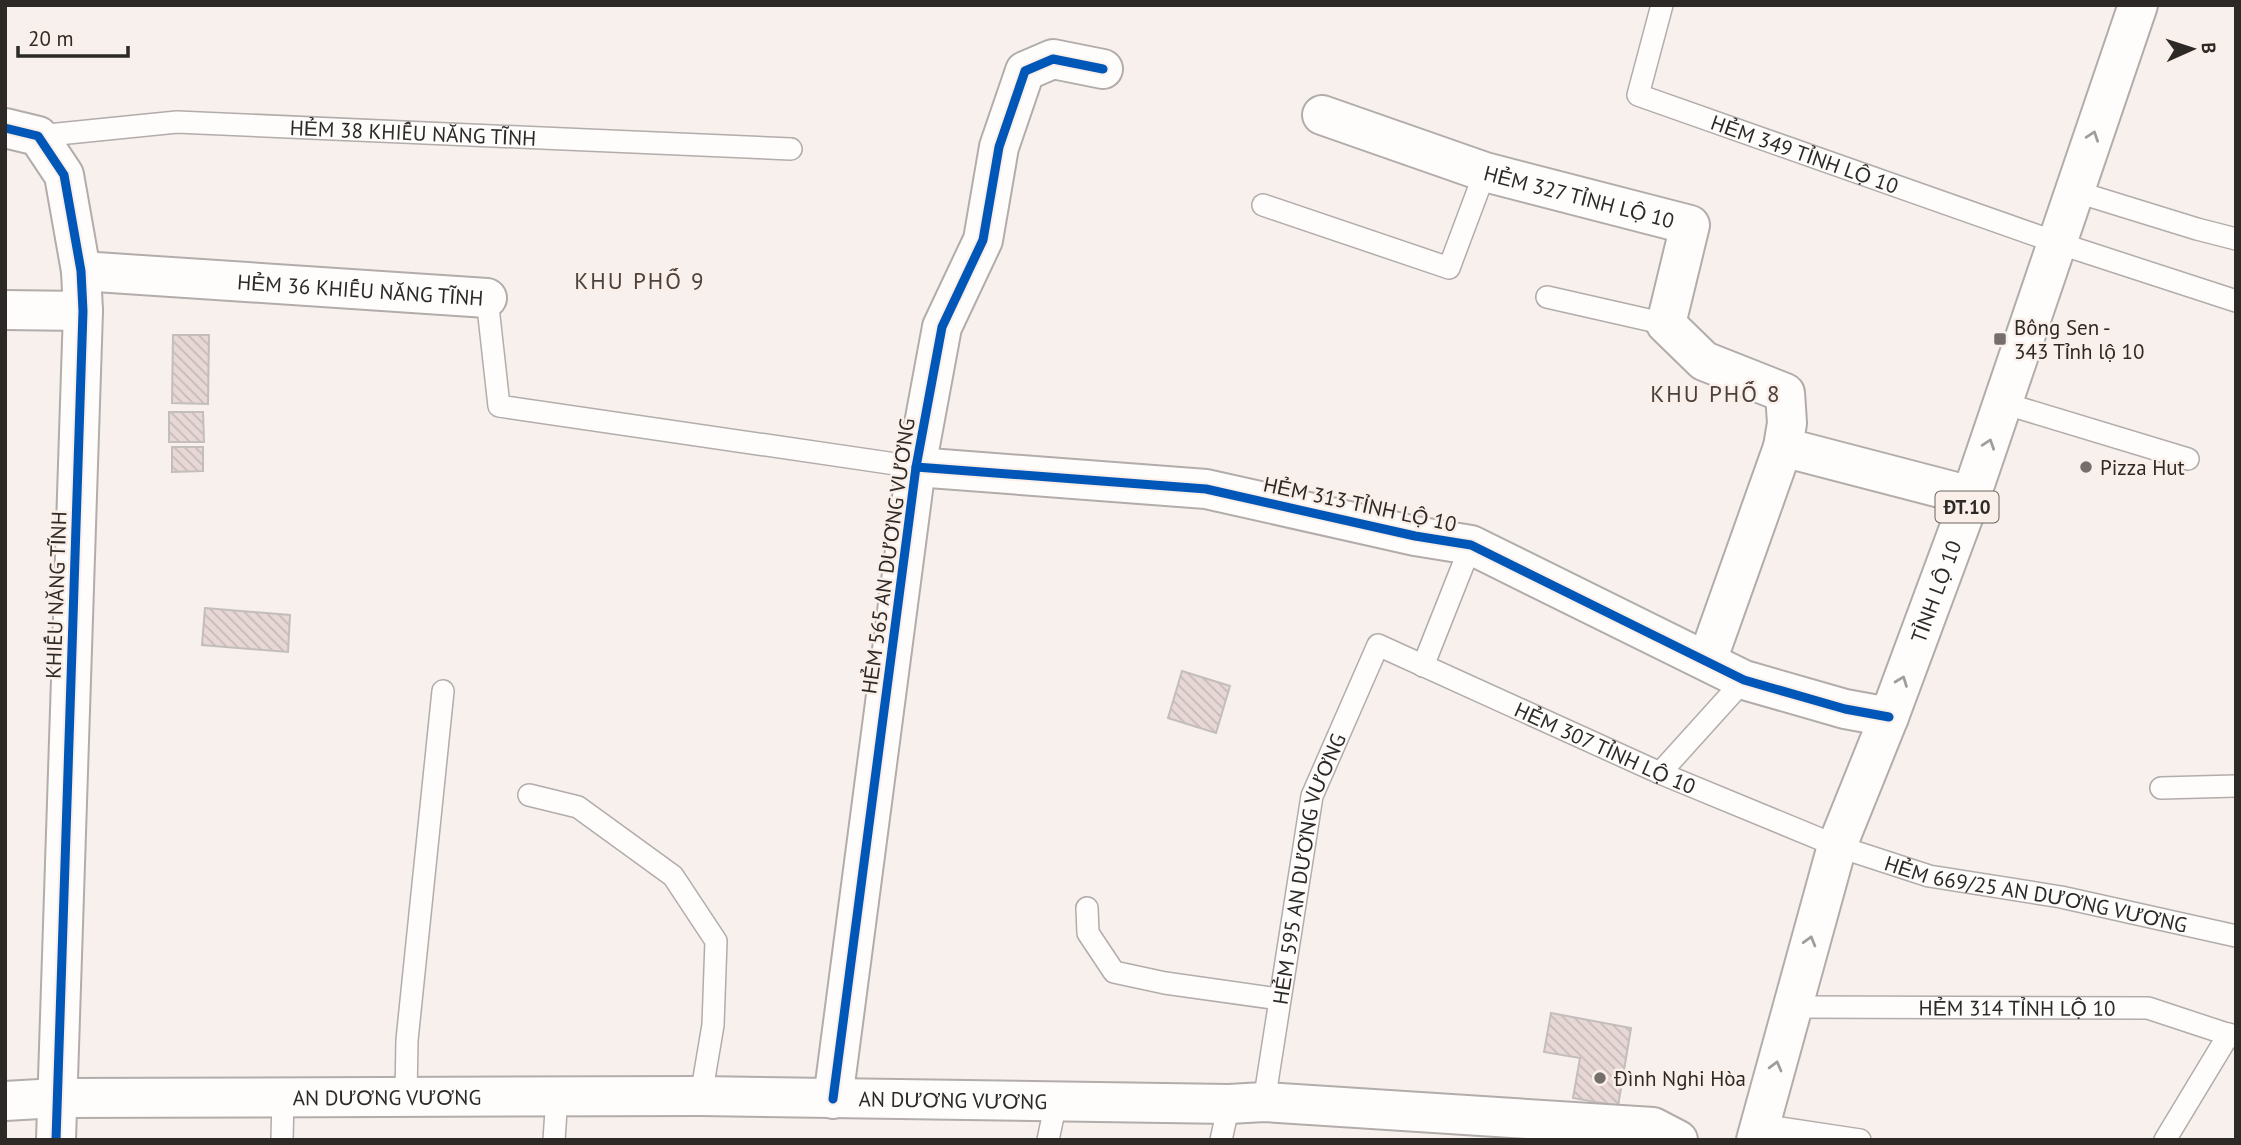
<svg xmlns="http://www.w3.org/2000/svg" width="2241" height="1145" viewBox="0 0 2241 1145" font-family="'PT Sans',sans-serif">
  <defs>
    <pattern id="building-back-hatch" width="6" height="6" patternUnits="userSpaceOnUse" patternTransform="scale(1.75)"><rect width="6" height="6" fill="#e7d8d5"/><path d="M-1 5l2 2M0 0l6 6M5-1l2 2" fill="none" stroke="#c6b9b7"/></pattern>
  </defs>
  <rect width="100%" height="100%" fill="#f7f0ed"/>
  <g fill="url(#building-back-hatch)" stroke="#c3bebc" stroke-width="2">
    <path d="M173,335H209L208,404L172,403Z"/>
    <path d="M169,412H203L204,442H169Z"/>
    <path d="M172,447H203V471L172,472Z"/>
    <path d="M205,608L290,615L288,652L202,645Z"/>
    <path d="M1182,671L1230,686L1216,733L1168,718Z"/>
    <path d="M1551,1013L1631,1028L1618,1106L1573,1098L1580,1058L1544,1052Z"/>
  </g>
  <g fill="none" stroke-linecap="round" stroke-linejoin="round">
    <defs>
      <g id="lane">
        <path id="s1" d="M1662,5L1638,95L2058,243L2236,301"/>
        <path id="s2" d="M38,136L177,122L791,149"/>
        <path d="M2074,191L2197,229L2236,239"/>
        <path d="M1263,205L1449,268L1485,172"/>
        <path d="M1547,297L1666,324"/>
        <path d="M487,298L499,406L916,467"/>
        <path d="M2003,403L2188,459"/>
        <path d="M1423,666L1471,545"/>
        <path d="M1660,773L1744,680"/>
        <path d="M2161,788L2236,786"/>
        <path d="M529,795L578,807L673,876L716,941L713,1025L701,1096"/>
        <path d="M1087,908L1088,933L1114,972L1165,983L1279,999"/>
        <path id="s3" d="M1791,1007L2148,1008L2236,1037"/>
        <path d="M406,1096L407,1040L443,691"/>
        <path id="s4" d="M1264,1102L1312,796L1378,645L1660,773L1837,846L1929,876L2061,897L2236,936"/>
        <path d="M1760,1125L1860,1140"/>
        <path d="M282,1140L283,1097"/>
        <path d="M554,1140L557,1096"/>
        <path d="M1048,1140L1056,1102"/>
        <path d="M1221,1140L1229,1104"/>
        <path d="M2165,1140L2229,1034"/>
      </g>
      <g id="street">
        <path id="s5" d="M1322,115L1485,172L1690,225L1666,324L1704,361L1785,393L1787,423L1783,447L1971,496"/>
        <path d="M5,128L38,136L64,175L81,271L83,311L56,1140"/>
        <path id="s6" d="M81,271L487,298"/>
        <path d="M5,310L83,311"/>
        <path d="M916,467L1206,489L1415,536L1471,545L1744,680L1845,709L1889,717"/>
        <path d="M1707,661L1783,447"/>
        <path d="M833,1099L916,467L942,327L983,240L999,147L1025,71L1053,59L1103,69"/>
      </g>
      <g id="secondary">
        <path id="s7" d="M5,1101L57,1098L701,1096L1229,1104L1264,1102L1653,1127L1678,1140"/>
      </g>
      <g id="primary">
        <path id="s8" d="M1756,1140L1837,846L1889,717L1971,496L2138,5"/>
      </g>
    </defs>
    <use href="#lane" stroke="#b2acaa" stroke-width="24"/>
    <use href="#street" stroke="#b2acaa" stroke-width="42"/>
    <use href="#secondary" stroke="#b2acaa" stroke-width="42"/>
    <use href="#primary" stroke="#b2acaa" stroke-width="42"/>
    <use href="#lane" stroke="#fefdfc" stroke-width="21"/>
    <use href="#street" stroke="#fefdfc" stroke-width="38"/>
    <use href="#secondary" stroke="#fefdfc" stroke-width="38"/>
    <use href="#primary" stroke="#fefdfc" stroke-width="38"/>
    <defs>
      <g id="cycleway">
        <path d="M5,128L38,136L64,175L81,271L83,311L56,1140"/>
        <path d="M916,467L1206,489L1415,536L1471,545L1744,680L1845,709L1889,717"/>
        <path d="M833,1099L916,467L942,327L983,240L999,147L1025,71L1053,59L1103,69"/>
      </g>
    </defs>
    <use href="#cycleway" stroke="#fbefe9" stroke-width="13"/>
    <use href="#cycleway" stroke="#0057b8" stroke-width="9"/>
  </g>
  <defs><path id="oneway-chevron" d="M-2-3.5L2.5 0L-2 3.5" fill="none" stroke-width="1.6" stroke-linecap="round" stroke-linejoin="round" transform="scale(1.75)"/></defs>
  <g stroke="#a09e9c">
    <use href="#oneway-chevron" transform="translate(2093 136) rotate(-71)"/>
    <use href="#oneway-chevron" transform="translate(1989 444) rotate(-71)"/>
    <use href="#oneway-chevron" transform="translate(1902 681) rotate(-69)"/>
    <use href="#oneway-chevron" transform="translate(1810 941) rotate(-74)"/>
    <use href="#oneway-chevron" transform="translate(1776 1066) rotate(-75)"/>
  </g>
  <g fill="#746f6c" stroke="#fbefe9" stroke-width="2.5">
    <rect x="1993" y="332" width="14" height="14" rx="3.5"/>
    <circle cx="2086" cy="467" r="7"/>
    <circle cx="1600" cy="1078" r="7"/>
  </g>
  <g text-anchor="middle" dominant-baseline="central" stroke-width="5" stroke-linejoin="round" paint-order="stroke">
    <rect fill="#fbefe9" stroke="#6b6460" stroke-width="2" x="1935.5" y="491.5" width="63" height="31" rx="5"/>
    <g font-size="19" font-weight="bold" fill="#2d2926">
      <text x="1967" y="507">ĐT.10</text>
    </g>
    <g font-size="21" fill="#2d2926" stroke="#fbefe9">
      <text stroke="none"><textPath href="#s2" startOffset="376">HẺM 38 KHIẾU NĂNG TĨNH</textPath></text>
      <text stroke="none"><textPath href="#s1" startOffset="270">HẺM 349 TỈNH LỘ 10</textPath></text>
      <text stroke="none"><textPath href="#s5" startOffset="270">HẺM 327 TỈNH LỘ 10</textPath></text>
      <text stroke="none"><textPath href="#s6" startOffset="280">HẺM 36 KHIẾU NĂNG TĨNH</textPath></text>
      <text transform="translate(1360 504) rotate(12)">HẺM 313 TỈNH LỘ 10</text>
      <text transform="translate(888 556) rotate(-82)">HẺM 565 AN DƯƠNG VƯƠNG</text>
      <text stroke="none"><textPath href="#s8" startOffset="578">TỈNH LỘ 10</textPath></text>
      <text transform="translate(56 595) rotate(-88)">KHIẾU NĂNG TĨNH</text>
      <text stroke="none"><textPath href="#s4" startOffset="724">HẺM 307 TỈNH LỘ 10</textPath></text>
      <text stroke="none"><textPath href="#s4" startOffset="238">HẺM 595 AN DƯƠNG VƯƠNG</textPath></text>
      <text stroke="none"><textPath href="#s4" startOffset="1181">HẺM 669/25 AN DƯƠNG VƯƠNG</textPath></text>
      <text stroke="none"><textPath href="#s3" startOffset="226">HẺM 314 TỈNH LỘ 10</textPath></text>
      <text stroke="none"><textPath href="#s7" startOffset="382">AN DƯƠNG VƯƠNG</textPath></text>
      <text stroke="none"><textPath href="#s7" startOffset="948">AN DƯƠNG VƯƠNG</textPath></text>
    </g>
    <g font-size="21" fill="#2d2926" stroke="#fbefe9" text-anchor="start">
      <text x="2014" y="327">Bông Sen -<tspan x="2014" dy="24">343 Tỉnh lộ 10</tspan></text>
      <text x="2100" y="467">Pizza Hut</text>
      <text x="1614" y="1078">Đình Nghi Hòa</text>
    </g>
    <g font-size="23" letter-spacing="2" fill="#4c423d" stroke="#fbefe9">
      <text x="640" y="280">KHU PHỐ 9</text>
      <text x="1716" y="393">KHU PHỐ 8</text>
    </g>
  </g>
  <rect width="2241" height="1145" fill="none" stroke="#2d2926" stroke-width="14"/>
  <g transform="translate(2192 49) rotate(87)" stroke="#fbefe9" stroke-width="5" paint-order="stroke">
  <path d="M0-5L12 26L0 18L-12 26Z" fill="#2d2926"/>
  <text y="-10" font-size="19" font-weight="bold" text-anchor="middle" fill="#2d2926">B</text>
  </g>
  <path d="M18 46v10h110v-10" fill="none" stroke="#2d2926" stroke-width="3.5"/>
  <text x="28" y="46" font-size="21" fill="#2d2926" stroke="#fbefe9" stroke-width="5" paint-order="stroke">20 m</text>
</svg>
